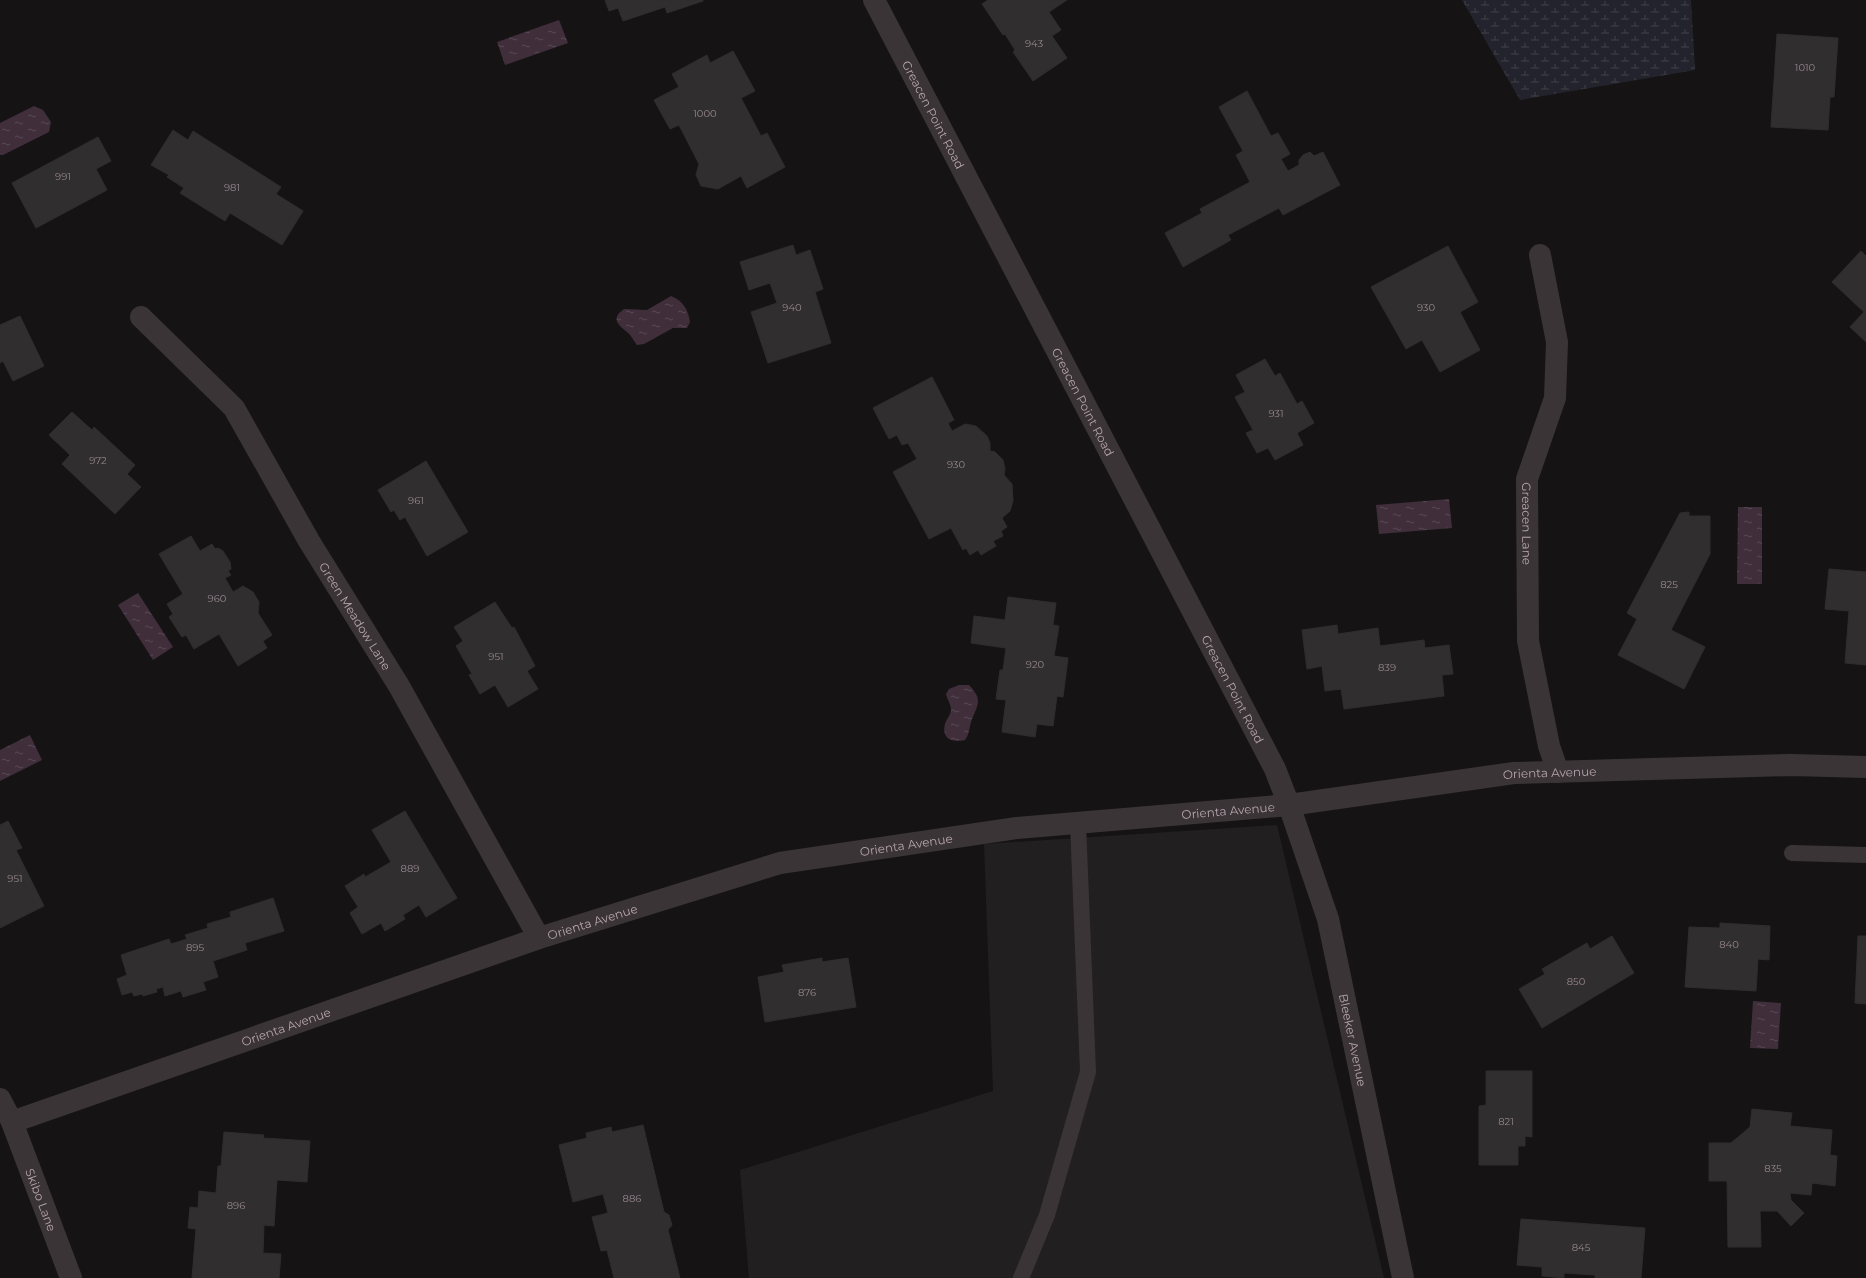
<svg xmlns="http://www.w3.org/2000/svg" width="1866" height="1278" viewBox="0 0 1866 1278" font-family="Montserrat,sans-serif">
  <defs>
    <pattern id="wetland-marsh" width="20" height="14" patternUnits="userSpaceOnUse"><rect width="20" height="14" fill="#23232d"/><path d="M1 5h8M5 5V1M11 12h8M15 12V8" fill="none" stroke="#414049"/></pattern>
    <pattern id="water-ripples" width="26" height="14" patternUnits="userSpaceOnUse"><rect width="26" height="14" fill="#402e3b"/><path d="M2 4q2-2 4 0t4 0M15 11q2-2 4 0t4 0" fill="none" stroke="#594955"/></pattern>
  </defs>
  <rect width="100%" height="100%" fill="#151314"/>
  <path fill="#221f20" d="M1277,825L1384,1278H749L740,1170L993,1091L984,844Z"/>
  <path fill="url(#wetland-marsh)" d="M1462,0H1691L1695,70L1520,100Z"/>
  <g fill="url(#water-ripples)">
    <path d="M559,20L568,43L505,65L497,42Z"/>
    <path d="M34,106L43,110L51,122L49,132L3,155H0V123Z"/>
    <path d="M671,296C683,301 688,309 690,322L687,328H673L644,344L637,345C634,341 631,335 627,332C617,324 611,318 624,309L647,310Z"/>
    <path d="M1449,499L1452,528L1379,534L1376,505Z"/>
    <path d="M1738,507H1762V584H1737Z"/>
    <path d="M138,593L173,647L153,660L118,605Z"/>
    <path d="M959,685H969C982,699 979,703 972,719C969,727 970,733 965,740C953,743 941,739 945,724C946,719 951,716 951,709C951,704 947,699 946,694L949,689Z"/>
    <path d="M30,735L42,760L0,781V750Z"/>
    <path d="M1753,1001L1781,1003L1778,1049L1750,1048Z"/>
  </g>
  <g fill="#312e2f" stroke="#312d2e">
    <path d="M605,0H703V1L667,13L665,7L623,21L618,8L609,11Z"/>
    <path d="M988,0H1067L1049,12L1061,30L1052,36L1067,58L1033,81L1013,52L1015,50L1005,34L1003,35L982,4Z"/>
    <path d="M1777,34L1838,38L1834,97H1830L1828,130L1771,127Z"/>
    <path d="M733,51L755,91L741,98L761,136L767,133L785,167L747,188L741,176L718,189L701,186L696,175L699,164L679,125L670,129L654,100L679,87L672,74L707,55L710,63Z"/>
    <path d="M1247,91L1271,136L1278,133L1290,154L1281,159L1288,171L1299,165V160L1303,155L1310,152L1314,156L1323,152L1340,185L1283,215L1279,208L1228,235L1231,240L1183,267L1165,233L1202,213L1200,209L1250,182L1236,155L1243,151L1219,107Z"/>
    <path d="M173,130L188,140L193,131L281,187L276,194L303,211L282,245L230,213L225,221L180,193L184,188L167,177L169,175L151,165Z"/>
    <path d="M98,137L111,161L96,169L107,190L36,228L12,183Z"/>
    <path d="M793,245L796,255L810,250L823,289L815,292L831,343L768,363L751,312L777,303L770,283L749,290L740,262Z"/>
    <path d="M1448,246L1478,302L1460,312L1480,350L1440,372L1422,340L1406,349L1371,287Z"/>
    <path d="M1861,251L1866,256V342L1850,327L1864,312L1832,282Z"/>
    <path d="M20,316L44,366L13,381L3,361L0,363V325Z"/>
    <path d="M1265,359L1275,376L1280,373L1297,404L1302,401L1314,423L1297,433L1303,445L1275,460L1268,448L1257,453L1246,433L1253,430L1235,397L1245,392L1236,375Z"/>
    <path d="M932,377L954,420L948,423L952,431L965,424L976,426L987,436L990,443V451L995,452L1003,460L1005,469L1004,475L1012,484L1013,501L1010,511L1002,518L1007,527L1001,531L1003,536L993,541L996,546L981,555L978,550L970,555L966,548L963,550L951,528L929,539L893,472L917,459L908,443L902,445L897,435L889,439L873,408Z"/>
    <path d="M72,412L92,430L94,427L135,465L127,474L141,487L115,514L62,464L70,455L49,435Z"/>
    <path d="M426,461L468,532L427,556L405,517L400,520L394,510L391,512L378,490Z"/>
    <path d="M1689,512V516H1710V554L1671,630L1705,647L1684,689L1618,655L1637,619L1627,613L1680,513Z"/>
    <path d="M191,536L200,551L212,544L215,549L218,548L223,551L230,562L231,569L228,571L231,575L225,578L233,592L243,586L253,592L259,602L258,613L272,635L263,641L267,648L238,666L219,634L194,649L186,635L182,637L169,617L173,614L167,604L183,594L159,554Z"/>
    <path d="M1829,569L1866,572V665L1845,663L1849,611L1825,609Z"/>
    <path d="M1008,597L1056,603L1053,625L1059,626L1054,656L1068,658L1063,697L1057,696L1053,726L1037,724L1035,737L1002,732L1006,700L996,699L1000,670H1003L1006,648L971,643L974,616L1005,620Z"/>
    <path d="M495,602L512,628L514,627L535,666L527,671L538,689L508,707L495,685L480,694L469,675L472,674L456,646L463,641L454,627Z"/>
    <path d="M1337,625L1338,634L1378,628L1380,646L1424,640L1425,648L1449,645L1453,674L1442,675L1444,696L1344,709L1341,689L1325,691L1322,666L1307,669L1302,630Z"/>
    <path d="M405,811L457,898L426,917L419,905L403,915L405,919L385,931L381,923L362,934L350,913L358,907L345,886L364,874L365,877L391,862L372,830Z"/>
    <path d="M8,821L22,848L16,850L44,906L0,928V825Z"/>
    <path d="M273,898L284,931L245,943L247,950L213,961L218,977L203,982L206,990L183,997L181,991L165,996L163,987L156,989L157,992L143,996L142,994L134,996L132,992L122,995L117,979L127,975L121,955L169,939L171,944L187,939L185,935L208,928L207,924L231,917L230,912Z"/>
    <path d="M1720,923L1770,926L1769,960L1758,959L1756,991L1685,987L1689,927L1720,928Z"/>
    <path d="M1612,936L1634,973L1542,1028L1519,989L1545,974L1542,969L1587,943L1590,949Z"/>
    <path d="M1858,936H1866V1004L1855,1003Z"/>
    <path d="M822,958V962L848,958L856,1007L765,1022L758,977L784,972L782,965Z"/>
    <path d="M1486,1071H1532V1137L1525,1136V1146H1518V1165H1479V1106L1486,1105Z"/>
    <path d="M1752,1109L1792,1113L1790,1126L1832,1130L1830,1155L1837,1156L1835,1186L1812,1183L1811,1195L1790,1193L1791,1200L1804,1213L1791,1226L1777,1211H1760L1761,1247H1728L1727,1181H1709V1143H1731L1750,1127Z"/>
    <path d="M643,1125L664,1212L669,1215L672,1225L668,1230L680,1278H614L607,1250L601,1251L592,1217L608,1213L603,1194L573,1202L559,1145L587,1138L586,1133L611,1127L612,1132Z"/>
    <path d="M224,1132L264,1135L263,1138L310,1141L307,1182L277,1180L274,1226L264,1225L263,1253L281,1254L279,1278H192L196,1229L188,1228L190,1207L198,1208L199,1191L216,1193L218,1166H221Z"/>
    <path d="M1521,1219L1645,1228L1641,1278H1595V1275L1564,1273V1278L1542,1276V1267L1517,1265Z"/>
  </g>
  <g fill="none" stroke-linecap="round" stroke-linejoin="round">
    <g stroke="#3a3436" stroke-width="16">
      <path d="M1792,853L1866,855"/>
      <path d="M1021,1278L1047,1215L1088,1072L1078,823"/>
    </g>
    <g stroke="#3a3436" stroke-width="22">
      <path id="s1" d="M874,0L1275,769L1289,805L1328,919L1403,1278"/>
      <path id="s2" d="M1540,255L1557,342L1555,398L1527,479L1528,641L1549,746L1558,772"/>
      <path id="s3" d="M141,317L234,408L309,541L399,686L539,938"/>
      <path id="s4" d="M0,1099L12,1122L71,1278"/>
    </g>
    <path stroke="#3a3436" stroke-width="22" id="s5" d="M12,1122L539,938L780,863L1017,828L1289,805L1514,773L1791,765L1866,767"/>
  </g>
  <g text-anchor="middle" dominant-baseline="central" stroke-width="4" stroke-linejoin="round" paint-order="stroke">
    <g font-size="10" fill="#95868e">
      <text x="1034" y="43">943</text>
      <text x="1805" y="67">1010</text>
      <text x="705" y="113">1000</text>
      <text x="63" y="176">991</text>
      <text x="232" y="187">981</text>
      <text x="792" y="307">940</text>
      <text x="1426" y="307">930</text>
      <text x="1276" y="413">931</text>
      <text x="98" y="460">972</text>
      <text x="956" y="464">930</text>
      <text x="416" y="500">961</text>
      <text x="1669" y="584">825</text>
      <text x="217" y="598">960</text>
      <text x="496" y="656">951</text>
      <text x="1035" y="664">920</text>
      <text x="1387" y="667">839</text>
      <text x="410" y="868">889</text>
      <text x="15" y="878">951</text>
      <text x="1729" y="944">840</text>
      <text x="195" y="947">895</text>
      <text x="1576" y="981">850</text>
      <text x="807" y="992">876</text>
      <text x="1506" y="1121">821</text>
      <text x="1773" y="1168">835</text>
      <text x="632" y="1198">886</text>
      <text x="236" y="1205">896</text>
      <text x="1581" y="1247">845</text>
    </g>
    <g font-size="12" fill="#b6a4ad" stroke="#100e0f">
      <text stroke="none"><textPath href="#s1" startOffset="129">Greacen Point Road</textPath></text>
      <text stroke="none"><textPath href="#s1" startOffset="453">Greacen Point Road</textPath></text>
      <text stroke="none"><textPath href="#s2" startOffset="275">Greacen Lane</textPath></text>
      <text stroke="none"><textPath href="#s3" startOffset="371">Green Meadow Lane</textPath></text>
      <text stroke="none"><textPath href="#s1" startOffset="777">Greacen Point Road</textPath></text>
      <text stroke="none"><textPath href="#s5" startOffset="1586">Orienta Avenue</textPath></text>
      <text stroke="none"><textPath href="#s5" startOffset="1262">Orienta Avenue</textPath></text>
      <text stroke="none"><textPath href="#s5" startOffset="938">Orienta Avenue</textPath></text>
      <text stroke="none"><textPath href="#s5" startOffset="614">Orienta Avenue</textPath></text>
      <text stroke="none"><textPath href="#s5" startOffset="290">Orienta Avenue</textPath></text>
      <text stroke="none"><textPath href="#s1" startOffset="1150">Bleeker Avenue</textPath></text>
      <text stroke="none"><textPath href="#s4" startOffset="109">Skibo Lane</textPath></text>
    </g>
  </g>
</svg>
